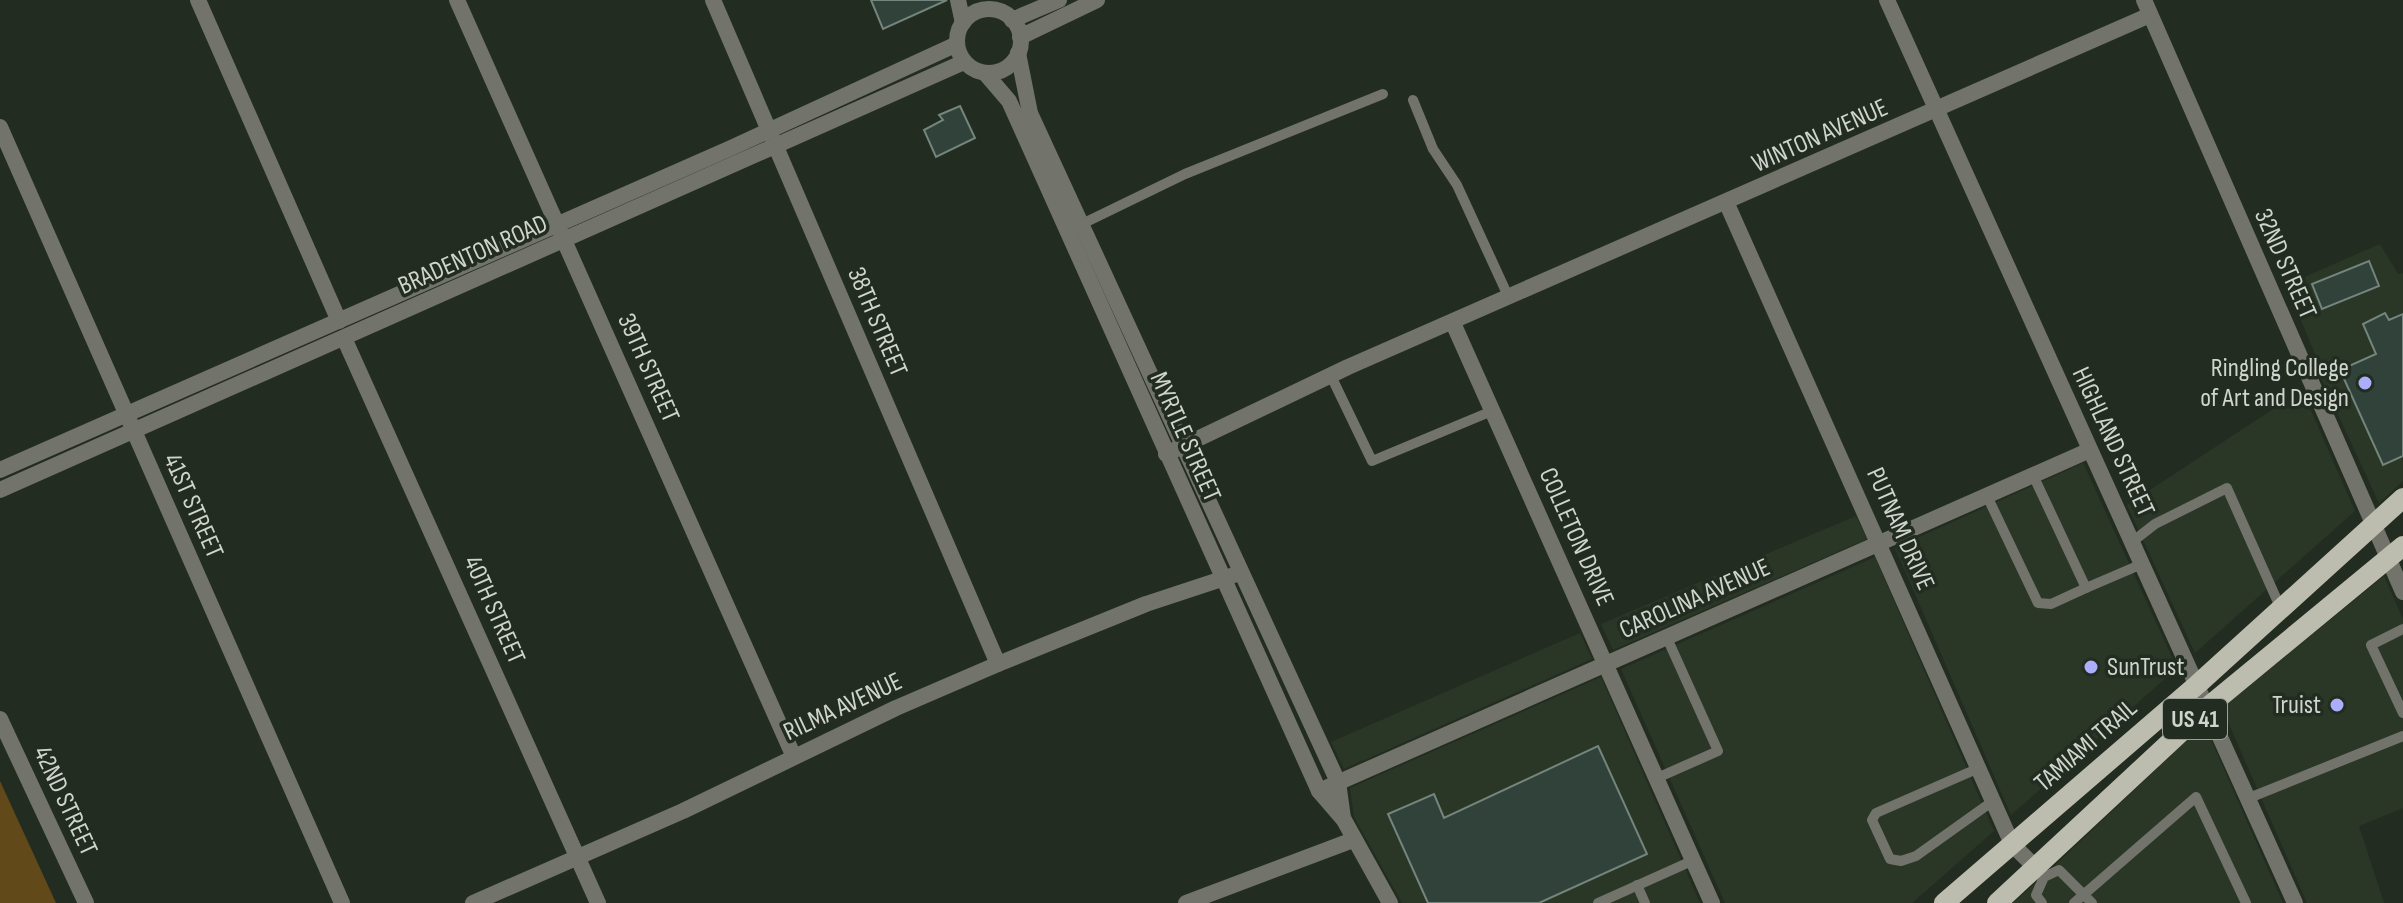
<svg xmlns="http://www.w3.org/2000/svg" width="2403" height="903" viewBox="0 0 2403 903" font-family="'Sofia Sans Condensed',sans-serif">
  <rect width="100%" height="100%" fill="#232c20"/>
  <g fill="#2a3726">
    <path d="M2380,244L2398,274L2403,273V481L2379,503L2321,378L2324,375L2286,285Z"/>
    <path d="M2302,390L2355,511L2195,653L2127,505Z"/>
    <path d="M2083,463L2177,668L2011,815L1895,548Z"/>
    <path d="M1856,516L1867,539L1613,650L1601,624Z"/>
    <path d="M1875,557L1994,831L1912,903H1725L1621,669Z"/>
    <path d="M2384,576L2403,619V808L2359,826L2384,903H2307L2222,708Z"/>
    <path d="M1580,633L1592,659L1344,769L1331,742Z"/>
    <path d="M1601,677L1700,903H1402L1354,817L1350,788Z"/>
    <path d="M2204,724L2283,903H2013L2052,868Z"/>
  </g>
  <path fill="#61491a" d="M0,781L56,903H0Z"/>
  <g fill="#31423b" stroke="#73857d" stroke-width="2">
    <path d="M871,0H947L883,29Z"/>
    <path d="M960,106L975,138L936,157L924,130L943,120L939,115Z"/>
    <path d="M2369,261L2379,286L2322,309L2312,284Z"/>
    <path d="M2385,313L2389,320L2403,314V456L2383,465L2340,370L2376,354L2363,324Z"/>
    <path d="M1598,746L1647,854L1539,903H1428L1388,814L1434,794L1444,818Z"/>
  </g>
  <g fill="none" stroke-linecap="round" stroke-linejoin="round">
    <g stroke="#72736b" stroke-width="10">
      <path d="M1413,100L1433,149L1457,185L1509,298"/>
      <path d="M1082,224L1185,174L1383,94"/>
      <path d="M1331,376L1372,461L1492,411"/>
      <path d="M1987,496L2038,603L2051,604L2086,588L2033,475"/>
      <path d="M2132,542L2155,524L2227,488L2281,609"/>
      <path d="M2086,588L2142,564"/>
      <path d="M2403,629L2371,645L2403,713"/>
      <path d="M1979,768L1876,813L1872,820L1890,859L1901,861L1916,856L1993,801"/>
      <path d="M1657,778L1718,751L1667,638"/>
      <path d="M2249,798L2403,736"/>
      <path d="M1637,885L1645,903"/>
      <path d="M1598,903L1694,860"/>
      <path d="M2042,903L2036,895L2044,877L2059,870L2092,903"/>
      <path d="M2074,903L2196,797L2246,903"/>
    </g>
    <g stroke="#72736b" stroke-width="16">
      <path d="M198,0L339,321"/>
      <path d="M457,0L794,757"/>
      <path d="M713,0L998,664"/>
      <path d="M1887,0L2295,903"/>
      <path d="M2144,0L2403,592"/>
      <path d="M0,127L342,903"/>
      <path d="M1727,204L2012,844L2036,868"/>
      <path d="M1453,323L1712,903"/>
      <path d="M344,338L598,903"/>
      <path d="M1166,454L1348,367L2150,15"/>
      <path d="M0,719L86,903"/>
      <path d="M1319,791L2090,450"/>
      <path d="M473,903L683,811L896,708L998,664L1146,604L1240,573"/>
      <path d="M1186,903L1353,840"/>
    </g>
    <g stroke="#72736b" stroke-width="16">
      <path d="M958,0L963,23"/>
      <circle cx="989" cy="41" r="32"/>
      <path d="M1012,20L1059,0"/>
      <path d="M1020,37L1097,0"/>
      <path d="M1018,53L1030,113L1338,782L1343,818"/>
      <path d="M985,73L1009,101L1319,791L1344,820L1390,903"/>
      <path d="M0,470L731,148L957,44"/>
      <path d="M0,490L964,62"/>
    </g>
    <g stroke="#bcbdae" stroke-width="20">
      <path d="M1944,903L2198,684L2403,498"/>
      <path d="M1997,903L2209,706L2403,546"/>
    </g>
  </g>
  <g fill="#abaffb" stroke="#232c20" stroke-width="3">
    <circle cx="2365" cy="383" r="8"/>
    <circle cx="2091" cy="667" r="8"/>
    <circle cx="2337" cy="705" r="8"/>
  </g>
  <g text-anchor="middle" dominant-baseline="central" stroke-width="7" stroke-linejoin="round" paint-order="stroke">
    <rect fill="#232c20" stroke="#9ba29a" stroke-width="2" x="2163" y="699" width="64" height="40" rx="6"/>
    <g font-size="24" font-weight="bold" fill="#cfd5ce">
      <text x="2195" y="719">US 41</text>
    </g>
    <g font-size="26" fill="#cfd5ce" stroke="#232c20">
      <text transform="translate(1820 136) rotate(-24)">WINTON AVENUE</text>
      <text transform="translate(473 255) rotate(-24)">BRADENTON ROAD</text>
      <text transform="translate(2285 264) rotate(66)">32ND STREET</text>
      <text transform="translate(877 322) rotate(67)">38TH STREET</text>
      <text transform="translate(648 368) rotate(66)">39TH STREET</text>
      <text transform="translate(1185 437) rotate(66)">MYRTLE STREET</text>
      <text transform="translate(2113 442) rotate(65)">HIGHLAND STREET</text>
      <text transform="translate(193 506) rotate(66)">41ST STREET</text>
      <text transform="translate(1900 529) rotate(66)">PUTNAM DRIVE</text>
      <text transform="translate(1576 537) rotate(66)">COLLETON DRIVE</text>
      <text transform="translate(1695 599) rotate(-24)">CAROLINA AVENUE</text>
      <text transform="translate(494 610) rotate(66)">40TH STREET</text>
      <text transform="translate(843 707) rotate(-25)">RILMA AVENUE</text>
      <text transform="translate(2086 746) rotate(-41)">TAMIAMI TRAIL</text>
      <text transform="translate(65 801) rotate(65)">42ND STREET</text>
    </g>
    <g font-size="26" fill="#cfd5ce" stroke="#232c20" text-anchor="end">
      <text x="2349" y="368">Ringling College<tspan x="2349" dy="30">of Art and Design</tspan></text>
      <text x="2107" y="667" text-anchor="start">SunTrust</text>
      <text x="2321" y="705">Truist</text>
    </g>
  </g>
</svg>
